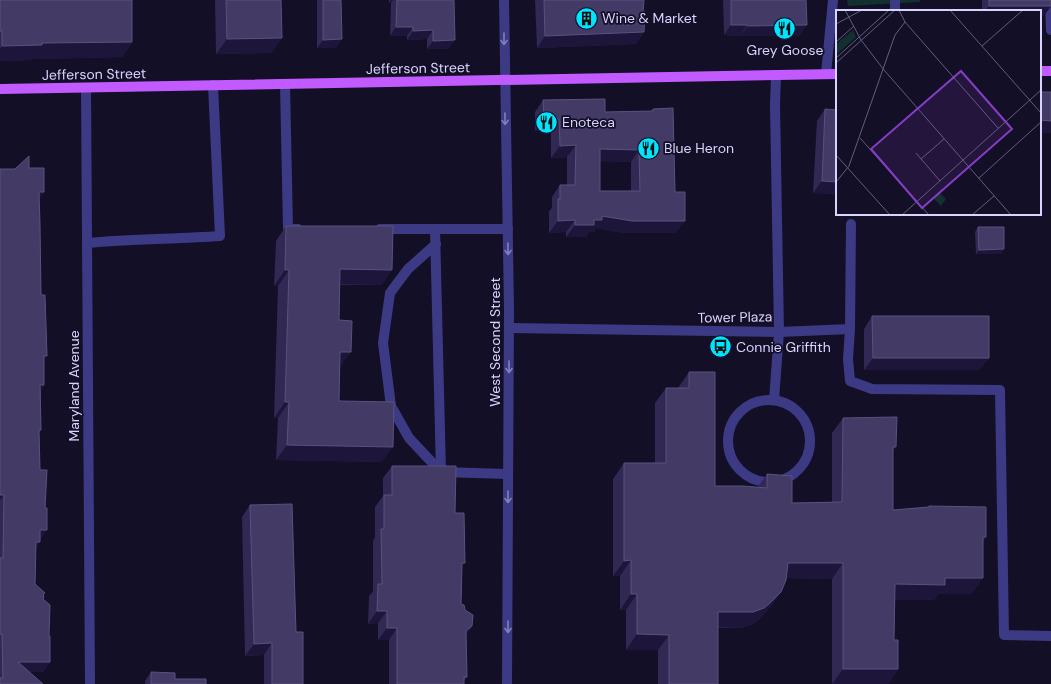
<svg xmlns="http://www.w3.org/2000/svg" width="1051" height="684" viewBox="0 0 1051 684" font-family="'DM Sans',sans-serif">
  <rect width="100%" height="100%" fill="#130f26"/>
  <path fill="#12302f" d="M847,0H920V2L848,6Z"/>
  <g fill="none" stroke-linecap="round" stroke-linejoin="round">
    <g stroke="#3d3a85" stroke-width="10">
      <path d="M504,0L509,310L507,684"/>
      <path d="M1050,0L1051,30"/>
      <path d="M895,11V0"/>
      <path d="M826,74L833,0"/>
      <path d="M285,84L288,229H298"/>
      <path d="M86,88L90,684"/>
      <path d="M380,229H508"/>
      <path d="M435,229L441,472L508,474"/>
      <path d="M87,243C131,239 176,239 220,236L213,85"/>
      <path d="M436,244L408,269L390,293L383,343L391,406L409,438L441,472"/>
      <path d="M509,328L779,332L850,329L851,224"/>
      <path d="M850,329L848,359L850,381L872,389L1000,390L1004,635L1051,636"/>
      <path d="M774,400L779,332L775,104L776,75"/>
      <circle cx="769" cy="441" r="41"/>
    </g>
    <g stroke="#c25bff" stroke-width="10">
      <path d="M1040,71H1051"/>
      <path d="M0,89L837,74"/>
    </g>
  </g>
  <g fill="#312854" fill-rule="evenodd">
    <path d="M0,0L132,42L122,57L32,59L31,60L0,61Z"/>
    <path d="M215,0H281L272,53L216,54Z"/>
    <path d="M317,0H341L336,48H317Z"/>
    <path d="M379,0H454L449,49H427V39L407,40V36H390L391,3H389V0Z"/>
    <path d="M535,0H644L643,12L644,32L636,44L537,48Z"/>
    <path d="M723,0H806L800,36H740L724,35Z"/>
    <path d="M982,0H1051V6L1044,16H1040V11H982Z"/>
    <path d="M543,100L605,112L651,111L653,109L676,233H624L596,228L594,232H589L586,237H566V232L549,233V211L552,208V197L560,185H567V157L551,158V131H535V112ZM600,161L631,162V191H600Z"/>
    <path d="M825,109L837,194L813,193L817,121Z"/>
    <path d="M29,168L44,192L39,198L41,295L44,360V385L41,390V430L39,432L40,540L36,547L35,584L44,595L43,599L49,636L50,662L43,672H30L0,684V169H15Z"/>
    <path d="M286,226L382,285H339V320L340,368L339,401L382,462L276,460L278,418H274L278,286H274L276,241Z"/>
    <path d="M978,227L1004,249L1001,254H976L975,232Z"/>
    <path d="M872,316L980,370H864V329Z"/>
    <path d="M689,372L715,486L758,487L767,474L792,503L832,502V433L843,418L893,452V510L928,507L929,506L986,537L983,542L972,594H938L934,600H895L894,640L898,669L888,684H832V579L786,578L781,592L770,607L760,619L753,624L742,628H718V684H658V650H626V610H620V576H613V479L624,463H655V403L666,388H678Z"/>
    <path d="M392,466L455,513L462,568L461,604L472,626L466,635L467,677L464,681V684H389V640H378V623L368,624L369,596L373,591V541L375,537V507L383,496V478Z"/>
    <path d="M250,505L296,632L303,684H264V655L245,656L242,517Z"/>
    <path d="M151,672L175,679L206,684H145V681Z"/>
  </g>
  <g fill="#1d163a">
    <path d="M391,0H393L391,3H389Z"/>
    <path d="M989,6H1051L1044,16H1040V11H985Z"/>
    <path d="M731,25H747L740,36L724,35Z"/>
    <path d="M807,25L800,36H740L748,26Z"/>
    <path d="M396,27H413L407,36H390Z"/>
    <path d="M433,30L427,39L407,40L413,31Z"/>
    <path d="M644,32L636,44L537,48L545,36Z"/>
    <path d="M282,38L272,53L216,54L227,39Z"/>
    <path d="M342,39L336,48H317L323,40Z"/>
    <path d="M455,40L449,49H427L433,41Z"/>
    <path d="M132,42L122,57L32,59L31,60L0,61V49L2,46L42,43Z"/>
    <path d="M544,119H559L551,131H535Z"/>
    <path d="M1040,120L1051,121V133H1040Z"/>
    <path d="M576,145L567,157L551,158L560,146Z"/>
    <path d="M600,149L639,150L631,162L592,161Z"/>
    <path d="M822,181L837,182V194L813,193Z"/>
    <path d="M39,192H44L37,202Z"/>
    <path d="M602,216L685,221L676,233H624L596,228L594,232H589L586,237H566L575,225L594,220Z"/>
    <path d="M575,220L566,232L549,233L558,221Z"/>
    <path d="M1004,249L1001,254H976L979,250Z"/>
    <path d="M340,269L392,270L382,285L329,284Z"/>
    <path d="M285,270H289L278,286H274Z"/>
    <path d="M340,352H351L340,368H329Z"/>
    <path d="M873,358H989L980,370H864Z"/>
    <path d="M40,385H44L37,395Z"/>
    <path d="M285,402H289L278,418H274Z"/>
    <path d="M287,445L393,447L382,462L276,460Z"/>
    <path d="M893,447H896L886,463Z"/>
    <path d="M0,495H4L0,500Z"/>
    <path d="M40,530H47L40,540Z"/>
    <path d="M983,537H986L975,553Z"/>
    <path d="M36,542H40L32,552Z"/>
    <path d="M631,560L620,576H613L624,561Z"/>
    <path d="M462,563H465L456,575Z"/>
    <path d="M788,563H843L832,579L777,578Z"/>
    <path d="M945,578H983L972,594H938L934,600H884L895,584Z"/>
    <path d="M781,592L770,607L760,619L753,624L742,628L707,627L718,612Z"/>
    <path d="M631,594H637L626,610H620Z"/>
    <path d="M377,611H387L378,623L368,624Z"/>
    <path d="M472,626L464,638L466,631Z"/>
    <path d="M387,628H397L389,640H378Z"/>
    <path d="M637,634L669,635L658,650H626Z"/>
    <path d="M272,643L264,655L245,656L254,644Z"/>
    <path d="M18,662H50L43,672H11Z"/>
    <path d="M843,669H898L888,684H832Z"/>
  </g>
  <g fill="#433a66" stroke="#5a527e" fill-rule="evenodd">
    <path d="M0,0H132V42L42,43V45L2,46V31H0Z"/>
    <path d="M226,0H281L282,38L227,39Z"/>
    <path d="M323,0H341L342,39L323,40Z"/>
    <path d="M397,0H454L455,40L433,41V30L413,31V27H396Z"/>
    <path d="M544,0H644L643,12H645L644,32L545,36Z"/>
    <path d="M731,0H806L807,25L748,26L747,25H731Z"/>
    <rect x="989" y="0" width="62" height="6"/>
    <path d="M1040,92H1051V121L1040,120Z"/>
    <path d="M605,99V112L653,111V109L673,108L675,192H685V221H632L602,216V220H594V225H575V220L558,221V199H560V185H575L576,145L560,146L559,119H544L543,100ZM600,149L639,150L640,191H600Z"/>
    <path d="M825,109L837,110V182L822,181Z"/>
    <path d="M29,156V168H44V192H39L40,225L41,295H45L47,356H44V385H40L41,430H39L40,470H47L45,508H47V530H40V542H36L35,584L45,593L43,595L44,596L43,599L50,605L49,636H50V662H18L43,684H0V678H3L2,634H0V558H3L4,495H0V169H15Z"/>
    <path d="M286,226H393L392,270L340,269L339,320L352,321L351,352H340L339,401L394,402L393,447L287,445L289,402H285L289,270H285Z"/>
    <path d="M978,227H1004V249L979,250Z"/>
    <path d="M872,316H989V358H873Z"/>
    <path d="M689,372H715V486H743L767,488V474L792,476V503L842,502L843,418L897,417L896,447H893V510L929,507V506L986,507V537H983V578H945V585L895,584L894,640H898V669H843V563H788L786,580L781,592L770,603L764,608L753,612H718V684H669V635L637,634V594H631V560L624,561V463H666V388H689Z"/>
    <path d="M392,466H456L455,513H464L465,563H462L461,604L464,605L465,610L473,615L472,626L466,631L467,677H464V684H397V628H387V611H377L378,584H382L381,529H384V495H392Z"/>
    <path d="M292,504L296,632H303V684H272V643L254,644L250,505Z"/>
    <path d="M151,672L175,673V679H206V684H151Z"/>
  </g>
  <defs><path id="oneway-shaft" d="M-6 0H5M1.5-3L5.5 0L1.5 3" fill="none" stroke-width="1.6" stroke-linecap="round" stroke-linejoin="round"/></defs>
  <g stroke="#837fbc">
    <use href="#oneway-shaft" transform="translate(504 39) rotate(90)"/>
    <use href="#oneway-shaft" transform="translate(505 119) rotate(89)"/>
    <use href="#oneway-shaft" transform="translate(508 249) rotate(89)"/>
    <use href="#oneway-shaft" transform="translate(509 367) rotate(90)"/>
    <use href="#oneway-shaft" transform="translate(508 497) rotate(90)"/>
    <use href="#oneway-shaft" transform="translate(508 627) rotate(90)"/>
  </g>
  <defs>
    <symbol id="building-disc" viewBox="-11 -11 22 22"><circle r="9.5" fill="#00e5ff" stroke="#130f26"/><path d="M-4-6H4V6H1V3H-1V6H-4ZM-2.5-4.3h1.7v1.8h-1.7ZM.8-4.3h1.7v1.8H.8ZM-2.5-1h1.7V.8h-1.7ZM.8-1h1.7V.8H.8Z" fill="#111"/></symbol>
    <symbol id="restaurant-disc" viewBox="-11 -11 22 22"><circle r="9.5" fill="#00e5ff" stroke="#130f26"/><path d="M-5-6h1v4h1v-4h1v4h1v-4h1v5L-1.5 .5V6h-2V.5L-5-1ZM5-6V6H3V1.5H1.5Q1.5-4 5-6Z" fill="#111"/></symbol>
    <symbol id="bus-disc" viewBox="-11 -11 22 22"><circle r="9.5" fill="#00e5ff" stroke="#130f26"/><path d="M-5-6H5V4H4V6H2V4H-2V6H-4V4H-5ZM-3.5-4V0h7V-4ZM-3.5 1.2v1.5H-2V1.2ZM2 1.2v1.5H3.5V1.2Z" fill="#111"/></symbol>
  </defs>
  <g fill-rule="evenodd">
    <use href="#building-disc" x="574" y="6" width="25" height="25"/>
    <use href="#restaurant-disc" x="772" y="16" width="25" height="25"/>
    <use href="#restaurant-disc" x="534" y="110" width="25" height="25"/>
    <use href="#restaurant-disc" x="636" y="136" width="25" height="25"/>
    <use href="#bus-disc" x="708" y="334" width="25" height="25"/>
  </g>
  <g text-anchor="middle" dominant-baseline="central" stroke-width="3.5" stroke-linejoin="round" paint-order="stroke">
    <g font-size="14" fill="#d9d4ff" stroke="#130f26" text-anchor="start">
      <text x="602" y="18">Wine &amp; Market</text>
      <text x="785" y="50" text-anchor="middle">Grey Goose</text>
      <text x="562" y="122">Enoteca</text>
      <text x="664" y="148">Blue Heron</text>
      <text x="736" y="347">Connie Griffith</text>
    </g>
    <g font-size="14" fill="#d9d4ff" stroke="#130f26">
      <text transform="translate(418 68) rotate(-1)">Jefferson Street</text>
      <text transform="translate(94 74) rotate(-1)">Jefferson Street</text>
      <text transform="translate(735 317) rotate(-1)">Tower Plaza</text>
      <text transform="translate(495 342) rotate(-90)">West Second Street</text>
      <text transform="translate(74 386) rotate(-90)">Maryland Avenue</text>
    </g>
  </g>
  <g transform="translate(836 10)">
    <rect width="205" height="205" fill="#130f26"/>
    <path d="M17,20L20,27L0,45V34ZM103,182L110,189L105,196L97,188Z" fill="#12302f"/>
    <path fill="none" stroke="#625e7d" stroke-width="1" d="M9,0L25,30L48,60L175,205M63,0L69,12L162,118M114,0L205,103M0,14L26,0M0,32L18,16M146,36L187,0M0,48L53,0M0,53L59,0M24,128L93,205M80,143L104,171M0,145L54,205M85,149L108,129M143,168L205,112M0,172L13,156L59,25L69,12M66,205L205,80M136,205L158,186"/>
    <path fill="#843dc5" fill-opacity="0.15" stroke="#843dc5" stroke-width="2" d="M125,61L176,119L86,198L35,139Z"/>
    <rect width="205" height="205" fill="none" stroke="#d9d4ff" stroke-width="2"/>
  </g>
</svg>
